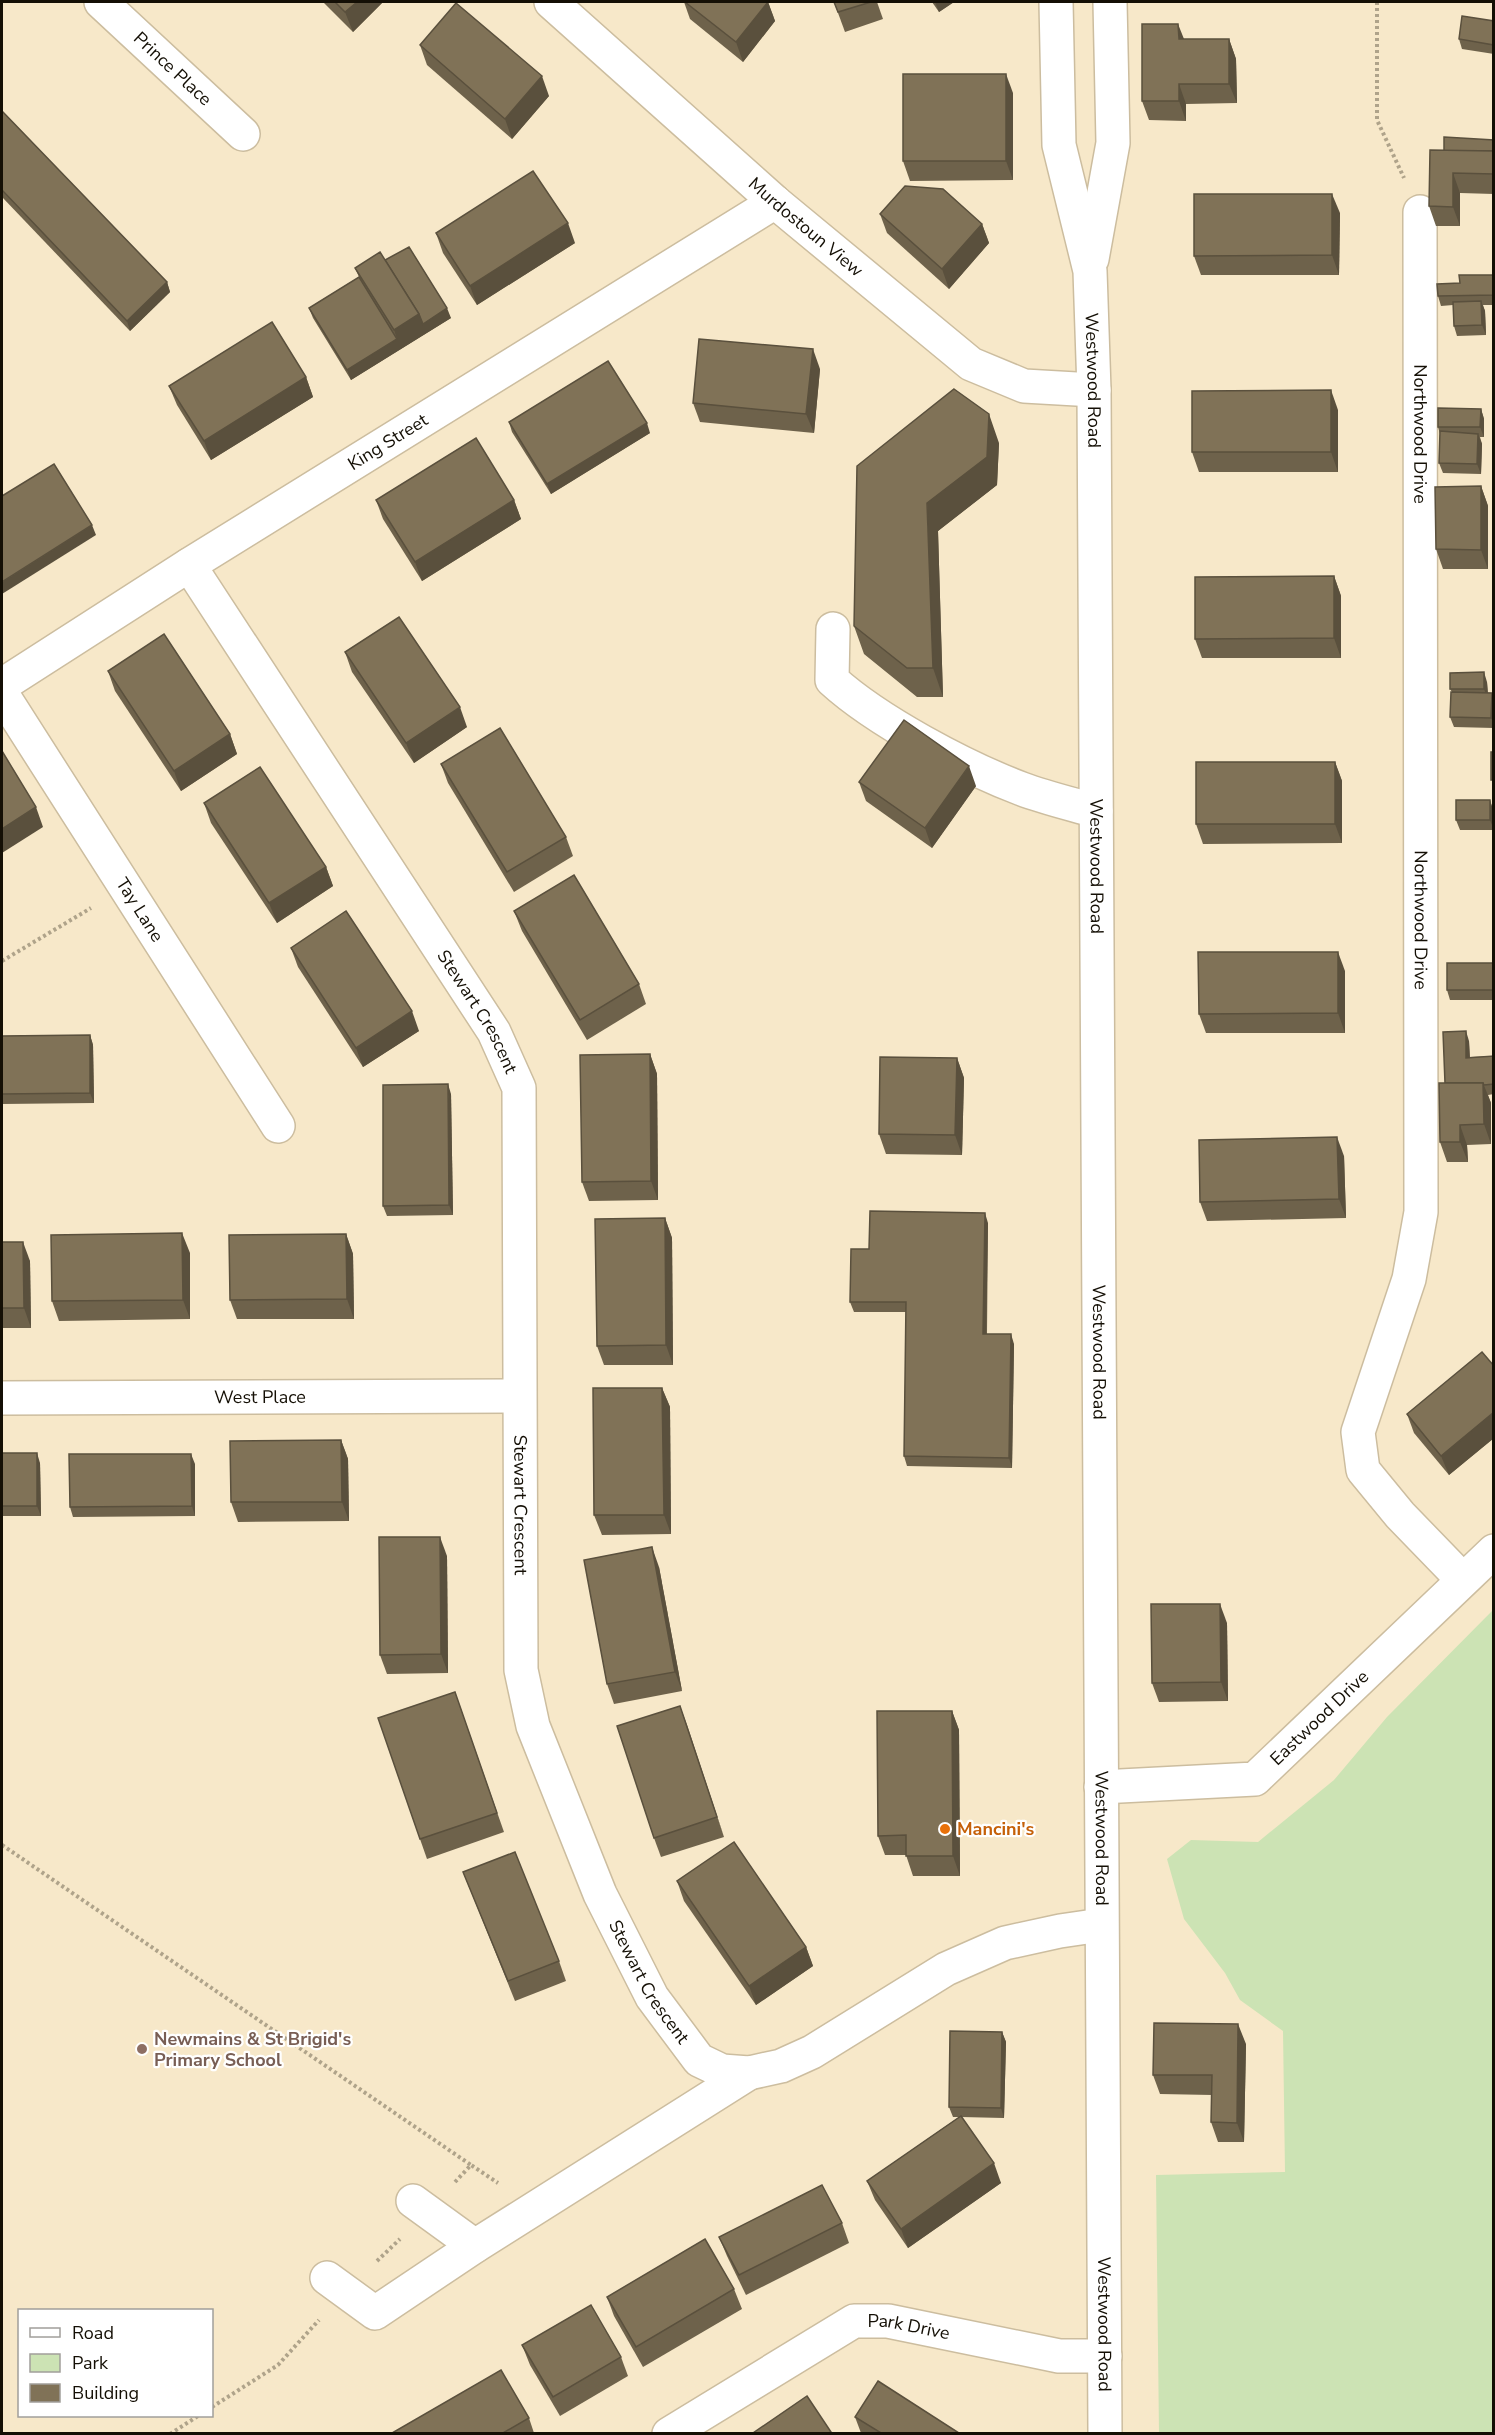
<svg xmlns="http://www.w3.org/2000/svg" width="1495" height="2435" viewBox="0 0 1495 2435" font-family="'Nunito Sans',sans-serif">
  <rect width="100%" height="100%" fill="#f7e8c9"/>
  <path fill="#cce3b4" d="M1493,1610V2433H1159L1156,2175L1285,2172L1283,2031L1240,2000L1225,1973L1184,1919L1167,1859L1191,1840L1258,1842L1334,1780L1387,1717Z"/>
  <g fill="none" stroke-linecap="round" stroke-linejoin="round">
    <defs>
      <g id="minor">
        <path id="s1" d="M101,2L243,134"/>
        <path id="s2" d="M551,2L775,202L971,364L1024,386L1094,390"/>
        <path id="s3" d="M1420,212L1421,1212L1409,1279L1358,1432L1363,1470L1400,1515L1462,1579"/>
        <path id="s4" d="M189,565L494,1032L519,1088L521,1670L533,1726L600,1894L652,1997L699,2060L722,2071L749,2073L781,2066L812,2052L946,1969L1005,1943L1060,1931L1101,1925"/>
        <path d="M833,629L832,680C877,721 964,767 1022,789C1046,798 1072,804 1096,811"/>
        <path id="s5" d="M2,685L189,565L775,202"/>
        <path id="s6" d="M2,694L278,1126"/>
        <path id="s7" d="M2,1398L519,1396"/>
        <path id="s8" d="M1101,1787L1255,1779L1494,1551"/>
        <path d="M413,2201L475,2246"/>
        <path d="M327,2278L375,2313L475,2246L749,2073"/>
        <path id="s9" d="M669,2434L854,2321H888L1059,2356H1105"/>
      </g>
      <g id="major">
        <path id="s10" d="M1056,2L1059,145L1090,271L1094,390L1105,2434"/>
        <path d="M1092,259L1113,143L1110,2"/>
      </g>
    </defs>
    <use href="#minor" stroke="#ccbd9f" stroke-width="36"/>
    <use href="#major" stroke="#ccbd9f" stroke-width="36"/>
    <g stroke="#afa38a" stroke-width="4" stroke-dasharray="3 3" stroke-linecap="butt">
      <path d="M1377,2V120L1404,178"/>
      <path d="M2,961L91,908"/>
      <path d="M2,1845L471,2165"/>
      <path d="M455,2182L471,2165L498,2183"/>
      <path d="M377,2261L400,2239"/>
      <path d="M212,2407L278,2365L319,2320"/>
      <path d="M170,2434L198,2416"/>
    </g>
    <use href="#minor" stroke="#fff" stroke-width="33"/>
    <use href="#major" stroke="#fff" stroke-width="33"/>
  </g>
  <g fill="#6e624b">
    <path d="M323,2H383L353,32Z"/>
    <path d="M684,2H768L775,21L743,62L690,19Z"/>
    <path d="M834,2H877L883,19L845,32Z"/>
    <path d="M932,2H954L939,12Z"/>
    <path d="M1494,21V54L1462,49L1459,39Z"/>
    <path d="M1184,39H1229L1236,59L1237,103L1186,104V121L1149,120L1142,101Z"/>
    <path d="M420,45L549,96L512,139L427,65Z"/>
    <path d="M1013,93V180L910,181L903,161Z"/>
    <path d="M2,111L167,282L170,292L130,331L2,197Z"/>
    <path d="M1494,140V194L1460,193V226H1436L1429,206L1444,151Z"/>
    <path d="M1340,213L1339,275H1201L1194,256Z"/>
    <path d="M880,214L982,224L989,243L949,289L887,233Z"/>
    <path d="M436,233L575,243L477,305L443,253Z"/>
    <path d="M385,260L451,318L351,380L313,318L309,308L359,277L355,268Z"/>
    <path d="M1494,275V305H1483L1485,311L1486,335L1457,336L1454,326L1453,305L1441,306L1438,296L1460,283Z"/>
    <path d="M820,369L814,433L700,422L693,403Z"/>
    <path d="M306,377L313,397L211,460L177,405L169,386Z"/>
    <path d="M1481,409L1484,419V437H1480L1482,444L1481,474L1443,473L1439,463L1440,434L1438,427Z"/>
    <path d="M1338,410V472H1199L1192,452Z"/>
    <path d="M509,422L650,433L551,494L512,432Z"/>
    <path d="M999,443L997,485L938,531L943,697H917L864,654L854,626Z"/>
    <path d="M1481,486L1488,506V569H1443L1436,549Z"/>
    <path d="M376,500H514L521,519L422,581L383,519Z"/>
    <path d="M1334,576L1341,596V658H1202L1195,639Z"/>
    <path d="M345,652L467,727L414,763L352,672Z"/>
    <path d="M108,671L230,734L237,754L181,791L115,691Z"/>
    <path d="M1487,682L1488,693H1492L1494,697V728L1454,727L1450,717L1452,692L1450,689Z"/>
    <path d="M1335,762L1342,781V843L1203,844L1196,824Z"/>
    <path d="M441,764L566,837L573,856L514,892L448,783Z"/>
    <path d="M859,782L976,786L932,848L866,801Z"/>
    <path d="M1490,800L1493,810L1494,830H1460L1456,820Z"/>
    <path d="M204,803L326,867L333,886L277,923L211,823Z"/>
    <path d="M514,911L639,984L646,1004L587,1040L522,931Z"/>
    <path d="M291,948L419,1031L363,1067L298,967Z"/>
    <path d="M1494,963V1000H1450L1447,990Z"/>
    <path d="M1345,971V1033H1206L1199,1014Z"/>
    <path d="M90,1035L93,1045L94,1103L2,1104V1036Z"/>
    <path d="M1469,1041L1470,1057L1494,1056V1094L1488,1095L1491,1103V1144L1467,1145L1468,1162H1447L1440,1142L1445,1083Z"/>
    <path d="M650,1054L657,1074L658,1200L589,1201L582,1182Z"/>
    <path d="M957,1058L964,1078L962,1155L886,1154L879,1134Z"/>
    <path d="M451,1094L453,1215L387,1216L383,1206Z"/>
    <path d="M1344,1156L1346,1218L1207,1221L1200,1202Z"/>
    <path d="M665,1218L672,1238L673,1365H604L597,1346Z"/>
    <path d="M988,1223L987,1334L1014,1344L1012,1468L907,1466L904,1456L906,1312H854L850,1302L869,1249Z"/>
    <path d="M346,1234L353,1254L354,1319H237L230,1300Z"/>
    <path d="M2,1242L30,1261L31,1328H2Z"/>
    <path d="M190,1253V1319L59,1321L52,1301Z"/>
    <path d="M1494,1366V1438L1449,1475L1414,1433L1407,1414Z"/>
    <path d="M662,1388L670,1407L671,1534L602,1535L594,1515Z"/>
    <path d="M341,1440L348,1459L349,1521L238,1522L231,1502Z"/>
    <path d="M2,1453L40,1463L41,1516H2Z"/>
    <path d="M195,1464V1516L73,1517L70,1507Z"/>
    <path d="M447,1556L448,1673L387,1674L380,1655Z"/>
    <path d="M659,1567L682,1691L614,1704L607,1684Z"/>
    <path d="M1227,1623L1228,1701L1159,1702L1152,1683Z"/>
    <path d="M455,1692L504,1832L427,1859L420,1839Z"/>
    <path d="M680,1706L724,1837L661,1857L654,1838Z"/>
    <path d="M952,1711L959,1730L960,1876H913L906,1855H885L878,1836Z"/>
    <path d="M463,1872L559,1961L566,1981L515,2001Z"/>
    <path d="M677,1881L806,1947L813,1966L756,2005L684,1901Z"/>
    <path d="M1002,2032L1006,2042L1004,2118L961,2117L1001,2183L908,2248L875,2200L867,2181L959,2117H953L949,2107Z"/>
    <path d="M1246,2044L1244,2142H1218L1211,2122L1212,2095L1160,2094L1153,2075Z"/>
    <path d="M842,2223L849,2243L746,2295L727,2256L719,2237Z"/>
    <path d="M734,2289L742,2309L643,2367L614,2316L607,2297Z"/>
    <path d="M522,2345L621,2357L628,2376L560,2416L530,2365Z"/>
    <path d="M855,2417L959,2433H861Z"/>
    <path d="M529,2418L534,2433H392Z"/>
  </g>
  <g fill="#5a503d">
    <path d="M357,2H383L353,32L345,12Z"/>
    <path d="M768,2L775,21L743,62L736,42Z"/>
    <path d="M935,2H954L939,12Z"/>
    <path d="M1178,24L1186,44L1179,39Z"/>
    <path d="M1229,39L1236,59L1237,103L1229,84Z"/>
    <path d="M1006,74L1013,93V180L1006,161Z"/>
    <path d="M542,76L549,96L512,139L505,119Z"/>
    <path d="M1179,84L1186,104V121L1179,101Z"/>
    <path d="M1453,173L1460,193V226L1453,207Z"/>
    <path d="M1332,194L1340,213L1339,275L1332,255Z"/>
    <path d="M568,223L575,243L477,305L470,286Z"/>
    <path d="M982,224L989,243L949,289L942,269Z"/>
    <path d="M167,282L170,292L130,331L127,321Z"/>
    <path d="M1481,301L1485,311L1486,335L1482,325Z"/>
    <path d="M447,308L451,318L351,380L347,370L397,339L394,330L419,314Z"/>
    <path d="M813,349L820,369L814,433L806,414Z"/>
    <path d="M306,377L313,397L211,460L204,441Z"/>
    <path d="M1331,390L1338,410V472L1331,452Z"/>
    <path d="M1481,409L1484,419V437L1480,427Z"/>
    <path d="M989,414L999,443L997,485L938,531L943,697L933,668L927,503Z"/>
    <path d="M647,423L650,433L551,494L547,484Z"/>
    <path d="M1478,434L1482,444L1481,474L1477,464Z"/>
    <path d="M1481,486L1488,506V569L1481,550Z"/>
    <path d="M514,500L521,519L422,581L415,562Z"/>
    <path d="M92,525L96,535L2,594V582Z"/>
    <path d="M1334,576L1341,596V658L1334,638Z"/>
    <path d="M1484,672L1487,682L1488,699L1484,689Z"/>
    <path d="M1492,693L1494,697V724L1491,718Z"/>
    <path d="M460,707L467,727L414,763L406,743Z"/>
    <path d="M230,734L237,754L181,791L174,771Z"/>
    <path d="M1335,762L1342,781V843L1335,824Z"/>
    <path d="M969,766L976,786L932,848L925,828Z"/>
    <path d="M1490,800L1493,810L1494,830L1490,820Z"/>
    <path d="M36,807L43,827L2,853V829Z"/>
    <path d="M326,867L333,886L277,923L269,903Z"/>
    <path d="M1338,952L1345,971V1033L1338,1013Z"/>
    <path d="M412,1011L419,1031L363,1067L356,1048Z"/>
    <path d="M1466,1031L1469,1041L1470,1067L1466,1058Z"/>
    <path d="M90,1035L93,1045L94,1103L90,1093Z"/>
    <path d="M650,1054L657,1074L658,1200L651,1181Z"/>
    <path d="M957,1058L964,1078L962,1155L955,1135Z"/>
    <path d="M1483,1083L1491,1103V1144L1484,1124Z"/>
    <path d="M448,1084L451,1094L453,1215L449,1205Z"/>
    <path d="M1460,1125L1467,1145L1468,1162L1460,1142Z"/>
    <path d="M1337,1137L1344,1156L1346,1218L1339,1199Z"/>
    <path d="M985,1213L988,1223L986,1344L983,1334Z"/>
    <path d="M665,1218L672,1238L673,1365L666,1345Z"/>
    <path d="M182,1233L190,1253V1319L183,1300Z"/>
    <path d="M346,1234L353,1254L354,1319L347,1299Z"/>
    <path d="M23,1242L30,1261L31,1328L24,1308Z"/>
    <path d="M1011,1334L1014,1344L1012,1468L1009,1458Z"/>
    <path d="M662,1388L670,1407L671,1534L664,1515Z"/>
    <path d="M1494,1412V1438L1449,1475L1441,1456Z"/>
    <path d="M341,1440L348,1459L349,1521L342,1502Z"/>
    <path d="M37,1453L40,1463L41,1516L37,1506Z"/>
    <path d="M191,1454L195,1464V1516L192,1506Z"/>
    <path d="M440,1537L447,1556L448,1673L441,1654Z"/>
    <path d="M652,1547L659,1567L682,1691L675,1672Z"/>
    <path d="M1220,1604L1227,1623L1228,1701L1221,1682Z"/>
    <path d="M680,1706L687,1725L724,1837L717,1817Z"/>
    <path d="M952,1711L959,1730L960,1876L953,1856Z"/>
    <path d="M806,1947L813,1966L756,2005L749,1986Z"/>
    <path d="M1238,2024L1246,2044L1244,2142L1237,2123Z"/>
    <path d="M1002,2032L1006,2042L1004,2118L1001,2108Z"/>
    <path d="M994,2163L1001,2183L908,2248L901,2229Z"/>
  </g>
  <g fill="#807257" stroke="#5a503d" stroke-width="1.5">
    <path d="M335,2H357L345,12Z"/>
    <path d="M685,2H768L736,42Z"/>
    <path d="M834,2H871L838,12Z"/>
    <path d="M456,3L542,76L505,119L420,45Z"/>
    <path d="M1462,16L1494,21V45L1459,39Z"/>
    <path d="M1142,24H1178L1179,39H1229V84H1179V101H1142Z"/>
    <rect x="903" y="74" width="103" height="87"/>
    <path d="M2,111L167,282L127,321L2,190Z"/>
    <path d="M1444,137L1494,140V151H1444Z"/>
    <path d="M1430,150L1494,151V174L1453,173V207L1429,206Z"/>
    <path d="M533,171L568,223L470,286L436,233Z"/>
    <path d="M905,186L943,189L982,224L942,269L880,214Z"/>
    <path d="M1194,194H1332V255L1194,256Z"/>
    <path d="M409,247L447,308L423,324L419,314L385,260Z"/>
    <path d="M380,252L419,314L394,330L355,268Z"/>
    <path d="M1459,275H1494V295L1438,296L1437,284L1460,283Z"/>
    <path d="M359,277L397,339L347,370L309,308Z"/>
    <path d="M1481,301L1482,325L1454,326L1453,302Z"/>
    <path d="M272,322L306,377L204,441L169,386Z"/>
    <path d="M699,339L813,349L806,414L693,403Z"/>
    <path d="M608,361L647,423L547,484L509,422Z"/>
    <path d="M954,389L989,414L987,457L927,503L933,668H907L854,626L857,466Z"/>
    <path d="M1331,390V452H1192V391Z"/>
    <path d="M1438,408L1481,409L1480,427H1438Z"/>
    <path d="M1440,431L1478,434L1477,464L1439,463Z"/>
    <path d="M476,438L514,500L415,562L376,500Z"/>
    <path d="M54,464L92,525L2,582V496Z"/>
    <path d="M1481,486V550L1436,549L1435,487Z"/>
    <path d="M1334,576V638L1195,639V577Z"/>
    <path d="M399,617L460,707L406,743L345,652Z"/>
    <path d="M164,634L230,734L174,771L108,671Z"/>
    <path d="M1484,672V689H1450V673Z"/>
    <path d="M1451,692L1492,693L1491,718L1450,717Z"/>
    <path d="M904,720L969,766L925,828L859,782Z"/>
    <path d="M500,728L566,837L507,872L441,764Z"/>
    <path d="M2,751L36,807L2,829Z"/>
    <rect x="1491" y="752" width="3" height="28"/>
    <rect x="1196" y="762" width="139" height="62"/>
    <path d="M260,767L326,867L269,903L204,803Z"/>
    <rect x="1456" y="800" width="34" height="20"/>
    <path d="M574,875L639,984L580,1020L514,911Z"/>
    <path d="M346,911L412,1011L356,1048L291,948Z"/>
    <path d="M1198,952H1338V1013L1199,1014Z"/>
    <rect x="1447" y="963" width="47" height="27"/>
    <path d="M1466,1031V1058L1494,1056V1084L1484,1085L1483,1083H1445L1443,1032Z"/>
    <path d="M90,1035V1093L2,1094V1036Z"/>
    <path d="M650,1054L651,1181L582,1182L580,1055Z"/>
    <path d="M880,1057L957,1058L955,1135L879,1134Z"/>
    <path d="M1439,1083H1483L1484,1124L1460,1125V1142H1440Z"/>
    <path d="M448,1084L449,1205L383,1206V1085Z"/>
    <path d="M1337,1137L1339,1199L1200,1202L1199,1140Z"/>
    <path d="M870,1211L985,1213L983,1334H1011L1009,1458L904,1456L906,1302H850L851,1249H869Z"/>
    <path d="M665,1218L666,1345L597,1346L595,1219Z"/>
    <path d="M182,1233L183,1300L52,1301L51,1235Z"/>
    <path d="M346,1234L347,1299L230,1300L229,1235Z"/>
    <path d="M2,1242H23L24,1308H2Z"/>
    <path d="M1482,1352L1494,1366V1412L1441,1456L1407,1414Z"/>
    <path d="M593,1388H662L664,1515H594Z"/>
    <path d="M341,1440L342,1502H231L230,1441Z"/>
    <rect x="2" y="1453" width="35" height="53"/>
    <path d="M69,1454H191L192,1506L70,1507Z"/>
    <path d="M379,1537H440L441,1654L380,1655Z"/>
    <path d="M652,1547L675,1672L607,1684L584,1560Z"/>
    <path d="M1151,1604H1220L1221,1682L1152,1683Z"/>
    <path d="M455,1692L497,1813L420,1839L378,1718Z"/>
    <path d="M680,1706L717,1817L654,1838L617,1726Z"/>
    <path d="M877,1711H952L953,1856H906V1835L878,1836Z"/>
    <path d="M734,1842L806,1947L749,1986L677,1881Z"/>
    <path d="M515,1852L559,1961L508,1981L463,1872Z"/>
    <path d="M1154,2023L1238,2024L1237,2123L1211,2122L1212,2075H1153Z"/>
    <path d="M950,2031L1002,2032L1001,2108L949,2107Z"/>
    <path d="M961,2116L994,2163L901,2229L867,2181Z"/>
    <path d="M822,2185L842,2223L739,2275L719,2237Z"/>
    <path d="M705,2239L734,2289L636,2347L607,2297Z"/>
    <path d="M591,2305L621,2357L553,2397L522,2345Z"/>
    <path d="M501,2370L529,2418L503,2433H392Z"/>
    <path d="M878,2381L959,2433H881L855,2417Z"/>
    <path d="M807,2396L831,2432L829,2433H753Z"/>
  </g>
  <circle fill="#e8710a" stroke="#fff" stroke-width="2" cx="945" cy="1829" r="6"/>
  <circle fill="#8d6e63" stroke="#fff" stroke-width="2" cx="142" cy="2049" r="6"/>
  <g text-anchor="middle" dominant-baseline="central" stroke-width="4.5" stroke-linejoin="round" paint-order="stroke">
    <g font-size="18" fill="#140f05" stroke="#fff">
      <text stroke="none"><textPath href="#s1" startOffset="98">Prince Place</textPath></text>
      <text stroke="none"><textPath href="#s2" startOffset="340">Murdostoun View</textPath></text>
      <text stroke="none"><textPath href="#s10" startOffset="382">Westwood Road</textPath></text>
      <text stroke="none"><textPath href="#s3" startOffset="222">Northwood Drive</textPath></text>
      <text stroke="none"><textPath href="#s5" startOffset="456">King Street</textPath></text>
      <text stroke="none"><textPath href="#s10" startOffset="868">Westwood Road</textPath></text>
      <text stroke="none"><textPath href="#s6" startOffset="256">Tay Lane</textPath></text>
      <text stroke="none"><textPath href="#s3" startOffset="708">Northwood Drive</textPath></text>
      <text stroke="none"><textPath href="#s4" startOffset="532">Stewart Crescent</textPath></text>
      <text stroke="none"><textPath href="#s10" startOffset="1354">Westwood Road</textPath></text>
      <text stroke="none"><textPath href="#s7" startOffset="258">West Place</textPath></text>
      <text stroke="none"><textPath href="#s4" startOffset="1036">Stewart Crescent</textPath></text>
      <text stroke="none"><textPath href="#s8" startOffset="243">Eastwood Drive</textPath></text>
      <text stroke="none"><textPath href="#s10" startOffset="1840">Westwood Road</textPath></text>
      <text stroke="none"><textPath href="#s4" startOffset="1540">Stewart Crescent</textPath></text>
      <text stroke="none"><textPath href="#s10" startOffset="2326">Westwood Road</textPath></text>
      <text stroke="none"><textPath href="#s9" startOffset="272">Park Drive</textPath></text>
    </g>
    <g font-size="18" font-weight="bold" fill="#c56008" stroke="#fff" text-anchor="start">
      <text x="957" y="1829">Mancini's</text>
    </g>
    <g font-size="18" font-weight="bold" fill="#785e54" stroke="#fff" text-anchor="start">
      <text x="154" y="2039">Newmains &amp; St Brigid's<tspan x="154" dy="21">Primary School</tspan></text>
    </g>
  </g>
  <rect width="1495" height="2435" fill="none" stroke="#140f05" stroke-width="6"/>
  <rect x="18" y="2309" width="195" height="108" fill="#ffffff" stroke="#a19f9b" stroke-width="1.5"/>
  <rect x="30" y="2328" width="30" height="9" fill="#ffffff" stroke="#a19f9b" stroke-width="1.5"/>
  <text x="72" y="2339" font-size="18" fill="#140f05">Road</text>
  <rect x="30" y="2354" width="30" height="18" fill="#cce3b4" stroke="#a19f9b" stroke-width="1.5"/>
  <text x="72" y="2369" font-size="18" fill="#140f05">Park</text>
  <rect x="30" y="2384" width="30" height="18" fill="#807257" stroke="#a19f9b" stroke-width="1.5"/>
  <text x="72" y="2399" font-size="18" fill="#140f05">Building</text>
</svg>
